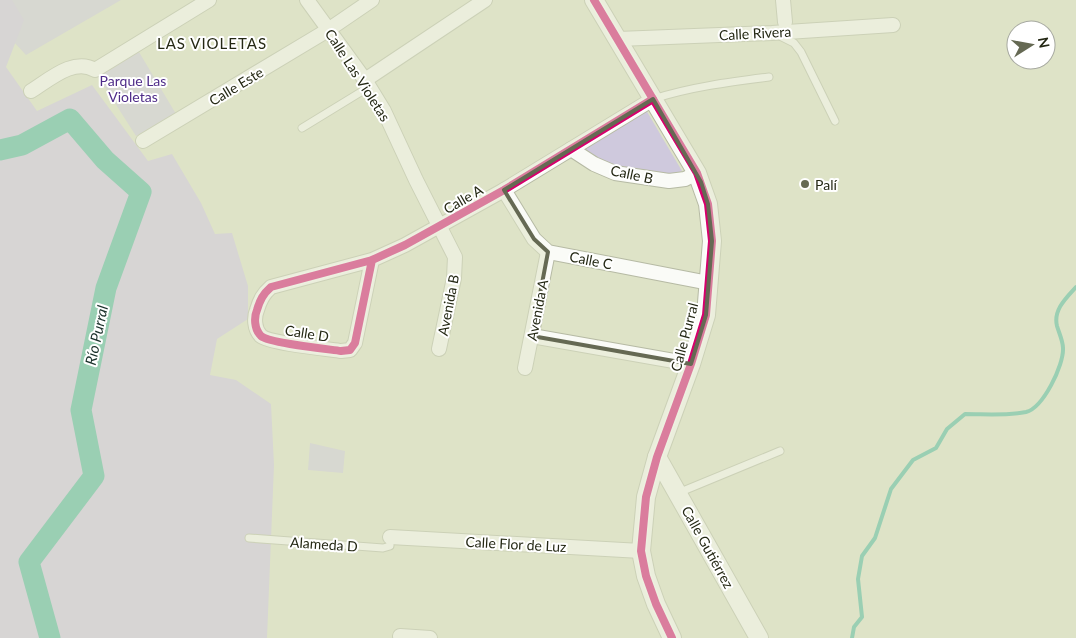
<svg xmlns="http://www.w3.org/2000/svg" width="1076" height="638" viewBox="0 0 1076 638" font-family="Lato,sans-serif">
  <rect width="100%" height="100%" fill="#dee3c7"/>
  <g fill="#cfc9dd">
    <path d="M0,0H121L26,55L0,27Z"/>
    <path d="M139,52L176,114L136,136L97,75Z"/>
    <path d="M646,110L682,171L667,177L595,162L581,149Z"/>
    <path d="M310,443L345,451L343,473L308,470Z"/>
  </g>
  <path fill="#cec3e4" d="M0,0H12L24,20L6,67L37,111L92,85L148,161L172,154L201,203L215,234L232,233L248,286V319L217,339L210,375L236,380L271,404L274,465L267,638H0Z"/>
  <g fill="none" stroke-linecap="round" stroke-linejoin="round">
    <path stroke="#48b59b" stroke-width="4" d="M852,638L854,627L862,617L858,579L862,556L875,538L891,489L913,460L936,448L947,429L965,414C985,414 1006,416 1026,412C1043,408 1064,365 1063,348C1063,341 1059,333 1057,326C1053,310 1066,298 1076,287"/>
    <path stroke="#48b59b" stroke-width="21" d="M0,150L22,145L70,119L105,160L141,192L106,288L81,410L94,476L29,562L50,638"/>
    <defs>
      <g id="service">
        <path d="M780,36L794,43L801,52L835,121"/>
        <path d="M653,99C691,87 729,82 769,77"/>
        <path d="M302,128L369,87"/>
        <path d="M678,493L780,451"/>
        <path d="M249,538L383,548L390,546V537"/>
      </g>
      <g id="minor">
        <path d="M307,0L365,80L384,111L416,180L455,257L454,278L439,349"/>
        <path d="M783,0L785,22"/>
        <path d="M618,39L772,33L893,25"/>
        <path d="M365,80L485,0"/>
        <path d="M31,91C49,80 74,57 95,70L209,0"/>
        <path d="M143,141L328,30L372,0"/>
        <path d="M571,149L594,164L615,173L669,181L685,179L697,173"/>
        <path d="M504,190L534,239L548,252L709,283"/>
        <path d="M372,260L355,343L350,350L341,351C327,349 269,343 261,336C254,329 254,317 257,310C260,300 263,294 271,287L372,260L405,245L504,190L653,99"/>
        <path d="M532,336L691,364"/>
        <path d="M525,368L548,252"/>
        <path d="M390,537L641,551"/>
        <path d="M400,636L430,638"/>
      </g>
      <g id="tertiary">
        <path d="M594,0L697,173L708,204L712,241L706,315L691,364L657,457L646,497L641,551L646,576L656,604L672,638"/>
        <path d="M657,457L759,638"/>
      </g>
    </defs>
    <use href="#service" stroke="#b6baa4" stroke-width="9"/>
    <use href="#minor" stroke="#b6baa4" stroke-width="16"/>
    <use href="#tertiary" stroke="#b6baa4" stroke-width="20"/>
    <use href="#service" stroke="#fafbf7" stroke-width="7"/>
    <use href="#minor" stroke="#fafbf7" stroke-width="14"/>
    <use href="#tertiary" stroke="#fafbf7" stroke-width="18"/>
    <defs>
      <g id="cycleway">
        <path d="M594,0L697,173L708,204L712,241L706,315L691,364L657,457L646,497L641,551L646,576L656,604L672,638"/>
        <path d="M372,260L355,343L350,350L341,351C327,349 269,343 261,336C254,329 254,317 257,310C260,300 263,294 271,287L372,260L405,245L504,190L653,99"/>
      </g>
    </defs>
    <use href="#cycleway" stroke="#fff" stroke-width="11"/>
    <use href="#cycleway" stroke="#d6006c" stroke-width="8"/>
  </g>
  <path d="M0 0H1076V638H0ZM653,99L701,182L708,204L712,241L706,315L691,364L532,336L548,252L534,239L504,190Z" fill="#dee3c7" fill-opacity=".55" fill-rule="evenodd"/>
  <path fill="none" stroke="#656953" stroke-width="4" stroke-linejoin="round" d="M653,99L701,182L708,204L712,241L706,315L691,364L532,336L548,252L534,239L504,190Z"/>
  <circle fill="#656953" stroke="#fff" stroke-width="2" cx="805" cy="184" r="5"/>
  <g text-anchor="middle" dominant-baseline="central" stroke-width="4" stroke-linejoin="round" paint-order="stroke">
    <g font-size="14" fill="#242814" stroke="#fff">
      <text transform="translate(755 33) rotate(-3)">Calle Rivera</text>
      <text transform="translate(358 75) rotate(57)">Calle Las Violetas</text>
      <text transform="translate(236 86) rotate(-31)">Calle Este</text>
      <text transform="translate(632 174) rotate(12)">Calle B</text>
      <text transform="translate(463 199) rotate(-30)">Calle A</text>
      <text transform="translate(591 260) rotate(11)">Calle C</text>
      <text transform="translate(448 305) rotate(-79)">Avenida B</text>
      <text transform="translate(537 310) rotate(-79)">Avenida A</text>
      <text transform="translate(307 333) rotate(9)">Calle D</text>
      <text transform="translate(684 337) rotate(-75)">Calle Purral</text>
      <text transform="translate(324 544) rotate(4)">Alameda D</text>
      <text transform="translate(516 544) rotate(3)">Calle Flor de Luz</text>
      <text transform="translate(708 547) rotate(61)">Calle Gutiérrez</text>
    </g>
    <g font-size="14" fill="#4e2b88" stroke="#fff">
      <text x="133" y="80">Parque Las<tspan x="133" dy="16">Violetas</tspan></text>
    </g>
    <g font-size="14" fill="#242814" stroke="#fff" text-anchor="start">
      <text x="815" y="184">Palí</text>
    </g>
    <g font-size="15" letter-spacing="1" fill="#242814" stroke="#fff">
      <text x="212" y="43">LAS VIOLETAS</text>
    </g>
    <g font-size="15" font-style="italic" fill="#1a302a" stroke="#fff">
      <text transform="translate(96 335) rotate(-78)">Río Purral</text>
    </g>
  </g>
  <g transform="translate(1031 45) rotate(79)"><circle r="24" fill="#ffffff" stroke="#a7a9a1"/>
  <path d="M0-4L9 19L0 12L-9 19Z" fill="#656953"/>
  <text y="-8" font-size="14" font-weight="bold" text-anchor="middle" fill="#242814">N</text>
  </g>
</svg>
